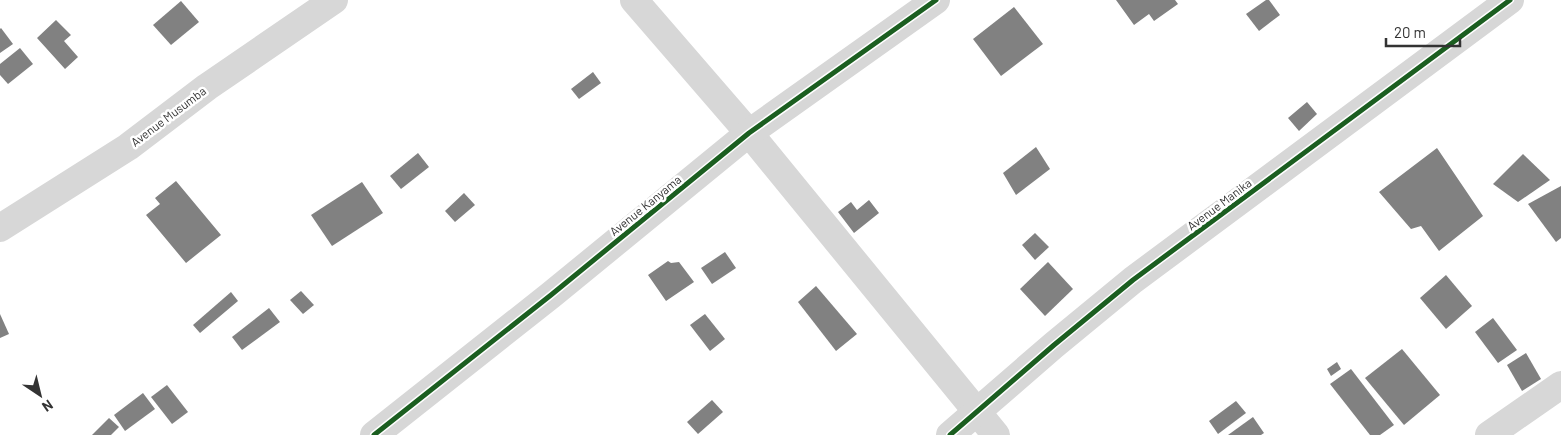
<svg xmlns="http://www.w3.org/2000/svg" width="1561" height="435" viewBox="0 0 1561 435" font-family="Barlow,sans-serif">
  <rect width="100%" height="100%" fill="#fff"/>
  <g fill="#818181">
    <path d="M1116,0H1175L1178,4L1154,21L1149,14L1134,25Z"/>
    <path d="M1266,0H1269L1280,15L1259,31L1246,14Z"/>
    <path d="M181,1L199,22L171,45L153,25Z"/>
    <path d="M1014,7L1043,44L1001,76L973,39Z"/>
    <path d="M56,20L71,35L64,41L78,57L65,69L37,38Z"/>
    <path d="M1,28L13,44L0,53V29Z"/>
    <path d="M20,48L33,64L8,84L0,75V64Z"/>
    <path d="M593,72L601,83L579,99L571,89Z"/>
    <path d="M1307,102L1317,114L1299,131L1288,118Z"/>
    <path d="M1036,147L1050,169L1016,195L1003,173Z"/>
    <path d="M1437,148L1483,216L1439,251L1421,226L1411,229L1379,192Z"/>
    <path d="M418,153L429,167L401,189L390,176Z"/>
    <path d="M1523,154L1550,180L1518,202L1493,184Z"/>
    <path d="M176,181L221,235L186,263L146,215L160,204L155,198Z"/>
    <path d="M362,182L383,213L332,246L311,215Z"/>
    <path d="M1561,186V238L1556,242L1528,204Z"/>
    <path d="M464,193L475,205L455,222L445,211Z"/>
    <path d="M869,200L879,213L854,233L838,212L851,202L857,210Z"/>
    <path d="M1035,233L1049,247L1035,260L1022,245Z"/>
    <path d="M725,252L736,268L712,284L701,268Z"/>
    <path d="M668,261L671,263L679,262L694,282L666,301L648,275Z"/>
    <path d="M1048,262L1073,289L1045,316L1020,289Z"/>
    <path d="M1446,275L1472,306L1446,329L1420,298Z"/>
    <path d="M816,286L857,334L836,351L798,302Z"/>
    <path d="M301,291L314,305L303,314L290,300Z"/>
    <path d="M231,292L238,301L200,333L193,325Z"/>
    <path d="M269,308L280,322L242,350L232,337Z"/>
    <path d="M0,314L9,334L0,338Z"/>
    <path d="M705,314L725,339L710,351L690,325Z"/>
    <path d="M1493,318L1517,350L1498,363L1475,332Z"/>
    <path d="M1402,349L1440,395L1404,425L1365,378Z"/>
    <path d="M1526,353L1541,379L1522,391L1507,365Z"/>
    <path d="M1337,362L1341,369L1331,376L1327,369Z"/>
    <path d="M1351,369L1394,425L1380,435H1370L1330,384Z"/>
    <path d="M167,385L188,412L172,424L151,397Z"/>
    <path d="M143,393L155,409L125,431L114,415Z"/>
    <path d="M712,400L723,412L698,434L687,422Z"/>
    <path d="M1236,401L1246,413L1218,434L1209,421Z"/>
    <path d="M1253,417L1264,433L1261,435H1228Z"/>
    <path d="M109,418L119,427L111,435H92Z"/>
  </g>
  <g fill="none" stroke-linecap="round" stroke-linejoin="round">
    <g stroke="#d7d7d7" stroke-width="28">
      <path d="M634,0L749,133L996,435"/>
      <path d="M0,228L128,147L207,87L334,0"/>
      <path d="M374,435L551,295L749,133L936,0"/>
      <path d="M950,435L1054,345L1133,280L1510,0"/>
      <path d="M1489,435L1561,385"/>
    </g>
    <defs>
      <g id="cycleway">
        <path d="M374,435L551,295L749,133L936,0"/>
        <path d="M950,435L1054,345L1133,280L1510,0"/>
      </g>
    </defs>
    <use href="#cycleway" stroke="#fff" stroke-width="8"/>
    <use href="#cycleway" stroke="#1b5e20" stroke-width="5"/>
  </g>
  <g text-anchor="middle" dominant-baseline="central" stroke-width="5" stroke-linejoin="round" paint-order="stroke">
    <g font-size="12" fill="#333" stroke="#fff">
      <text transform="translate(168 116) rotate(-37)">Avenue Musumba</text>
      <text transform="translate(1219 204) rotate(-37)">Avenue Manika</text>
      <text transform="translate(645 205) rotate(-39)">Avenue Kanyama</text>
    </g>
  </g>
  <g transform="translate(40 395) rotate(145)" stroke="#ffffff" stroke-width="4" paint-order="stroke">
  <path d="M0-4L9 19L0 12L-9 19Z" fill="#333333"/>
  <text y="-8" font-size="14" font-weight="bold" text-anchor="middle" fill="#333333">N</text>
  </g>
  <path d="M1386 38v8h74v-8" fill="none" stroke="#333333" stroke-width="2.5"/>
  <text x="1394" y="38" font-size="15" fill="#333333" stroke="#ffffff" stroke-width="4" paint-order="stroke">20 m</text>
</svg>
